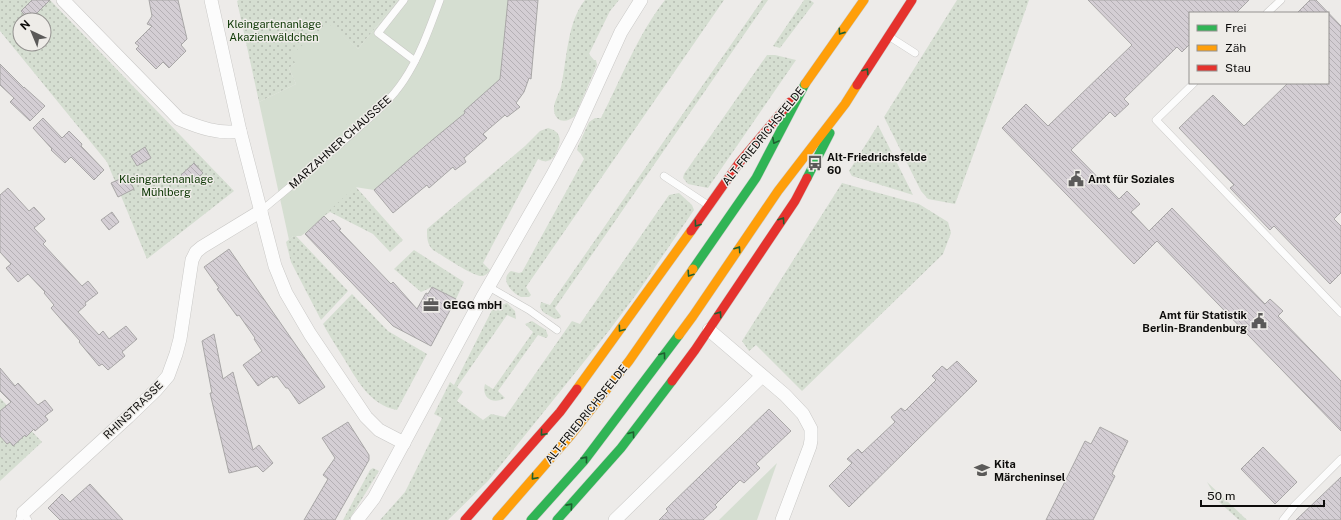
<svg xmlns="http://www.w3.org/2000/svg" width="1341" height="520" viewBox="0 0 1341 520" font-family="'Public Sans',sans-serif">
  <defs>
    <pattern id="grass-dots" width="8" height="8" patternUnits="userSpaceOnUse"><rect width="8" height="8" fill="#d5ded1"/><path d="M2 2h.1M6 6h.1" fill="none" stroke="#b6bdb2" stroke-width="1.8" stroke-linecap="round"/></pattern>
    <pattern id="building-back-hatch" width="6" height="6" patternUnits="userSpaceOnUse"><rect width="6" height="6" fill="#d4ced4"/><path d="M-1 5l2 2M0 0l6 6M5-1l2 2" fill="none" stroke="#b5b0b5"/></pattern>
  </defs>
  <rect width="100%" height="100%" fill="#edebe9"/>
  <g fill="url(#grass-dots)" fill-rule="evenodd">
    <path d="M0,0H50L234,191L147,259L107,162L0,31ZM20,20H44V44H20Z"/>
    <path d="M239,0H398L358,49L328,24L295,63L289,68L296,84L259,102L237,1Z"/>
    <path d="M585,0H619L610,11L589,54L594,60H596L597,65L575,116C567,123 556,123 554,111C553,103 559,94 561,87C567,60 567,22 585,0Z"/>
    <path d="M665,0H724L526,287L531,295L529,297H521C512,293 499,279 511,271L519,273L522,272L584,159L581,154L577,150L578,146L589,122L595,118H601C621,79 638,34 665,0Z"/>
    <path d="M762,0H768L555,308L561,316L560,318L555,319L543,312L540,307L541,302L550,305Z"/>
    <path d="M804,0H810L814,3L780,48L773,46Z"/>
    <path d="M957,0H1029L1003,74L955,204L928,199L921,191L884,117Z"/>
    <path d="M767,55H775L796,60L708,188L688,184L683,178L684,174Z"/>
    <path d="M878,125L913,195L852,176L849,171Z"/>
    <path d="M548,128C563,132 561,142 556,153C554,157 552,160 547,161C543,162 541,160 538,159L483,263L490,270C489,273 486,275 483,276C475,278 442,255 433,250C427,244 427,238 427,229L525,146L540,131Z"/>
    <path d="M340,169L403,240L390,252L373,234L330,212L324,216L305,233Z"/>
    <path d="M842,183L919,204L948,222L951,233L943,254L802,391L756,345L749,351L742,341Z"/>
    <path d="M679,193L692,205L694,210L638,292L608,332L488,481L448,520H380L405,492L442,418L434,414L450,382L454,385L493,308L507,303L515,311L516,319L507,315L457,387L463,392L457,401L483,420L491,414L505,417L572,321L580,324L669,195Z"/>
    <path d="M293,236H296L348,291L321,320L291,262L286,242Z"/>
    <path d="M414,250L464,282L456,299L432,287L421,292L394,269Z"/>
    <path d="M352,294L388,331L427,354L397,410C369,405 356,378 343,357C336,346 329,335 323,324Z"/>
    <path d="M532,321L546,330L548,336L546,338L538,335L498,391L505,398C493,405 481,398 485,384L493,389L533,332L525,324Z"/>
    <path d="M0,398L42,442L0,481Z"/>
    <path d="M373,468L379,471L349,520H343L370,470Z"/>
    <path d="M1207,482L1247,520H1239L1218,501Z"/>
  </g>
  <g fill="#d5ded1">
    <path d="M398,0H508L501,76H503L433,143L430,141L374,190L355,187L305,233L301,236H293L289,240L259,102L296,84L289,68L295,63L291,55L328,23L358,49Z"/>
    <path d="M777,463L757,520H719Z"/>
  </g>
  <g fill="url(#building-back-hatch)" stroke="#a8a6a6">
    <path d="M32,0H50L30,20L21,11Z"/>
    <path d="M149,0H178L187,39L181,45L186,51L169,68L163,62L156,69L136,49L139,46L135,43L152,26L147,24L152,16Z"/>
    <path d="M508,0H538L531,79L529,78L524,92L516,103L520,107L507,117L505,115L483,134L487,138L464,158L466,162L455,170L453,167L429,188L427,185L393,213L374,190L431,141L465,113L464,111L500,79Z"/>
    <path d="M1088,0H1249L1236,13H1190V44L1182,52L1177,47L1124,99L1129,104L1115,117L1110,112L1071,150L1119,199L1127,191L1140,204L1131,212L1149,231L1172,208L1265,304L1270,299L1283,311L1278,316L1341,381V431L1157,241L1134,264L1002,128L1026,104L1048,126L1132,45Z"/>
    <path d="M1310,0H1316L1341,26V212L1334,219L1341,226V273L1330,284L1274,226L1270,230L1230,188L1234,185L1179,128L1213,95L1244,126L1288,83H1328V13H1297Z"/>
    <path d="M0,64L24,88V87L45,106L30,121L10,102L14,98L0,85Z"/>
    <path d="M43,118L62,138L69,131L82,144L81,146L104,170L94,180L71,157L65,163L51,150L52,149L33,128Z"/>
    <path d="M145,147L151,158L137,166L131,156Z"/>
    <path d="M194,163L203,173L190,185L181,175Z"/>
    <path d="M127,176L134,189L118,197L111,183Z"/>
    <path d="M8,188L29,211L34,207L45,219L34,228L46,241L43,244L82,286L88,281L98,293L85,303L86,305L78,312L99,335L103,331L109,339L126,326L137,339L122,352L125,356L108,370L102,364L99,366L79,342L80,341L51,308L54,305L44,293L45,292L28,274L18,282L6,268L11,264L0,252V195Z"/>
    <path d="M112,212L119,222L109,230L101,220Z"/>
    <path d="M324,216L330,222L333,220L341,229L339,230L391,284L393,282L417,309L426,293L428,294L432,287L456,299L431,346L393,326L305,234Z"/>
    <path d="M229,249L325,387L299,404L288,388H286L277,376L273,378L272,376L258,386L243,365L262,351L254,339L255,338L239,315L237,316L217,289L219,288L204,267Z"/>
    <path d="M214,334L223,379L233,372L253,450L259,445L273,463L263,472L257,466L229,473L210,393H212L202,341Z"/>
    <path d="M957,361L977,381L849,507L829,486L852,463L847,459L858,449L862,453L895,422L891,417L901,408L905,411L936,380L932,376L942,366L947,370Z"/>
    <path d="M0,368L15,386L18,383L38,405L45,400L53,410L45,416L48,420L35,431L34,429L26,437L25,435L13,446L10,442L7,444L0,436V411L11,402L0,391Z"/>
    <path d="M769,409L791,431L756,464L760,468L744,483L740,480L715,505L717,507L703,520H659L668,511L666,509Z"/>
    <path d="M348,422L369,455V460L335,520H304L328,479L323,475L335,458L322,438Z"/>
    <path d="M1100,427L1128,441L1112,474L1115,476L1093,520H1046L1085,441L1091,444Z"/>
    <path d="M1263,447L1297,482L1275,504L1241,469Z"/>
    <path d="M1341,477V520H1296Z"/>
    <path d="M90,484L123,520H60L48,508L62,494L70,502Z"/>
  </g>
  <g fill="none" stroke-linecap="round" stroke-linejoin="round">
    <defs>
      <g id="lane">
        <path d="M404,0L378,33L415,61"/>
        <path d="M1267,13L1281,0"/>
        <path d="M890,37L915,53"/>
        <path d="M1194,83L1156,120L1341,313"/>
        <path d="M664,176L708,205"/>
        <path d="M261,211C293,184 325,158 356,130C373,115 391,100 404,80C420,56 430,27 440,0"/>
        <path d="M489,287L529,310L557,330"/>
        <path d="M19,520L23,513L28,520"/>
        <path d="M1283,520L1294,506L1341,459"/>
      </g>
      <g id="street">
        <path d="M63,0L179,119C198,127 220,135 240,131"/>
        <path d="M211,0L240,131L275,266L286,293L310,334L366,417L379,430L404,443"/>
        <path d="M709,330L785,395L803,414L811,429V440L810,446L782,520"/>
        <path d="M23,513L128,417L156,390L168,376L176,354L180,339L192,260L196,252L202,247L261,211"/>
        <path d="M357,520L374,498L482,298L552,176L575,133L621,32L641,0"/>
        <path d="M615,520L762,376"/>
      </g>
      <g id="fast">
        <path d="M807,178L830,133"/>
        <path d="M693,269L756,178L805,84"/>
        <path d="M531,520L584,461L679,335"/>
        <path d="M557,520L621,448L672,381"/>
      </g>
      <g id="slow">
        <path d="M805,84L864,0"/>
        <path d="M679,335L693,316L778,191L845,104L857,85"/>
        <path d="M577,389L691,231"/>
        <path d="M497,520L571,435L629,361L693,269"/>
      </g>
      <g id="jam">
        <path d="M857,85L912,0"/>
        <path d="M691,231L739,163L790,102"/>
        <path d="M672,381L695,350L795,201L807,178"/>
        <path d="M465,520L560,412L577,389"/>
      </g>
    </defs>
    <use href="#lane" stroke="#c9c8c6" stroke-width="8"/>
    <use href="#street" stroke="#c9c8c6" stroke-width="14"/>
    <use href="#fast" stroke="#c9c8c6" stroke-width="10"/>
    <use href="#slow" stroke="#c9c8c6" stroke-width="10"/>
    <use href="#jam" stroke="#c9c8c6" stroke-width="10"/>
    <use href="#lane" stroke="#fcfcfc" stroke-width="7"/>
    <use href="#street" stroke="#fcfcfc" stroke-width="13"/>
    <use href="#fast" stroke="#30b455" stroke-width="9"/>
    <use href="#slow" stroke="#ff9f0a" stroke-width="9"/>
    <use href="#jam" stroke="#e5322d" stroke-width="9"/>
  </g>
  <defs><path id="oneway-chevron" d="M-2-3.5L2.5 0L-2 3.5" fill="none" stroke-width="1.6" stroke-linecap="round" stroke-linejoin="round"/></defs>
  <g stroke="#1e6030">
    <use href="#oneway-chevron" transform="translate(841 32) rotate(125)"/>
    <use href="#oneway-chevron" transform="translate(866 71) rotate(-57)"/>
    <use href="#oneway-chevron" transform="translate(775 141) rotate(118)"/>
    <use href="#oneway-chevron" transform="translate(782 220) rotate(-56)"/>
    <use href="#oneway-chevron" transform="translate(697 224) rotate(126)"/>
    <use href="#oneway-chevron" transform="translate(738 249) rotate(-56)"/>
    <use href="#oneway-chevron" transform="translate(690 274) rotate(124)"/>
    <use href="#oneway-chevron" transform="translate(719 314) rotate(-56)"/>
    <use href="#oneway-chevron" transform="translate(621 329) rotate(126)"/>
    <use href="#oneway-chevron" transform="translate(663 355) rotate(-53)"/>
    <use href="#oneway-chevron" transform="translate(543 433) rotate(131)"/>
    <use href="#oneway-chevron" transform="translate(632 434) rotate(-53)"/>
    <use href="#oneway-chevron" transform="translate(585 459) rotate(-51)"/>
    <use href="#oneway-chevron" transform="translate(534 477) rotate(131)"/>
    <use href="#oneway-chevron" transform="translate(570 506) rotate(-48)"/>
  </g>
  <defs>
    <symbol id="bus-bare" viewBox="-9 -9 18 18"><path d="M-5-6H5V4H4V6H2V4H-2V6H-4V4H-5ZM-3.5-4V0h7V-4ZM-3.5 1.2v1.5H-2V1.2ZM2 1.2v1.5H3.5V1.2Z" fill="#5b5a59" stroke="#eeece8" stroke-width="2.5" paint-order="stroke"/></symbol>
    <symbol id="civic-bare" viewBox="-9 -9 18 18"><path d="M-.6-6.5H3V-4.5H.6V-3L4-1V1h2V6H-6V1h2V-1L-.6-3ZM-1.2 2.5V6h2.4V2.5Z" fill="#5b5a59" stroke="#eeece8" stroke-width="2.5" paint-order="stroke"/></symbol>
    <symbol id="office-bare" viewBox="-9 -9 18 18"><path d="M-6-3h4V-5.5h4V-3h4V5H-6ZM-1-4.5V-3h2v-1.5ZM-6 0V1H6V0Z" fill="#5b5a59" stroke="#eeece8" stroke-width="2.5" paint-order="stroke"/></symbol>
    <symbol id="school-bare" viewBox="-9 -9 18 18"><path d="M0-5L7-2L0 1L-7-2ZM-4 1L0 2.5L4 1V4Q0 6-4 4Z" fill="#5b5a59" stroke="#eeece8" stroke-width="2.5" paint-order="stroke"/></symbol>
  </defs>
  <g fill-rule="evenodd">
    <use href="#bus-bare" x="804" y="152" width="22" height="22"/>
    <use href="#civic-bare" x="1065" y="168" width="22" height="22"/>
    <use href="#office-bare" x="420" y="294" width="22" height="22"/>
    <use href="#civic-bare" x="1248" y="310" width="22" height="22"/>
    <use href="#school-bare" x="971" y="459" width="22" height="22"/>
  </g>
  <g text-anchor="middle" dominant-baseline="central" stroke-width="3" stroke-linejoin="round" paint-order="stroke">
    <g font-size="11" fill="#0d3704" stroke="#eeece8">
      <text x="274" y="24">Kleingartenanlage<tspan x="274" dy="13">Akazienwäldchen</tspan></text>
      <text x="166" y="179">Kleingartenanlage<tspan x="166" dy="13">Mühlberg</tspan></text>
    </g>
    <g font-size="11" fill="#0d0c0b" stroke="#eeece8">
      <text transform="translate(763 136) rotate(-51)">ALT-FRIEDRICHSFELDE</text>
      <text transform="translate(340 142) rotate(-42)">MARZAHNER CHAUSSEE</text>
      <text transform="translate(133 410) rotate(-44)">RHINSTRASSE</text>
      <text transform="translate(586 414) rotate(-51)">ALT-FRIEDRICHSFELDE</text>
    </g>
    <g font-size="11" font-weight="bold" fill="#0d0c0b" stroke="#eeece8" text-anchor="start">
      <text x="827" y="157">Alt-Friedrichsfelde<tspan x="827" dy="13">60</tspan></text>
      <text x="1088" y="179">Amt für Soziales</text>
      <text x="443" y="305">GEGG mbH</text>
      <text x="1247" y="315" text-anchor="end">Amt für Statistik<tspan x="1247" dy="13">Berlin-Brandenburg</tspan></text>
      <text x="994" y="464">Kita<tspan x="994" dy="13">Märcheninsel</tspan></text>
    </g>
  </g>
  <rect x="1189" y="12" width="140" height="72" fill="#eeece8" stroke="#949290"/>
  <rect x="1197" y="25" width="20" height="6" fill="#30b455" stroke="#949290"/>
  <text x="1225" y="32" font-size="12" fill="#0d0c0b">Frei</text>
  <rect x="1197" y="45" width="20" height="6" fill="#ff9f0a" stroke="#949290"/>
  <text x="1225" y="52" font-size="12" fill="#0d0c0b">Zäh</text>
  <rect x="1197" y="65" width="20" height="6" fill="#e5322d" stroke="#949290"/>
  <text x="1225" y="72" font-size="12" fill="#0d0c0b">Stau</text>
  <g transform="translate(32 32) rotate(316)"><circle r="19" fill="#eeece8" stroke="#949290"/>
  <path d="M0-3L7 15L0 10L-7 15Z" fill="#5b5a59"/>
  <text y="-6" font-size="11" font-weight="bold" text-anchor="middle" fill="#0d0c0b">N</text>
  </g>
  <path d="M1201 500v6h123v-6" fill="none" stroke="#0d0c0b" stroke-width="2"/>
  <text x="1207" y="500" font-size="12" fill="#0d0c0b" stroke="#eeece8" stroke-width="3" paint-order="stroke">50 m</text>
</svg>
